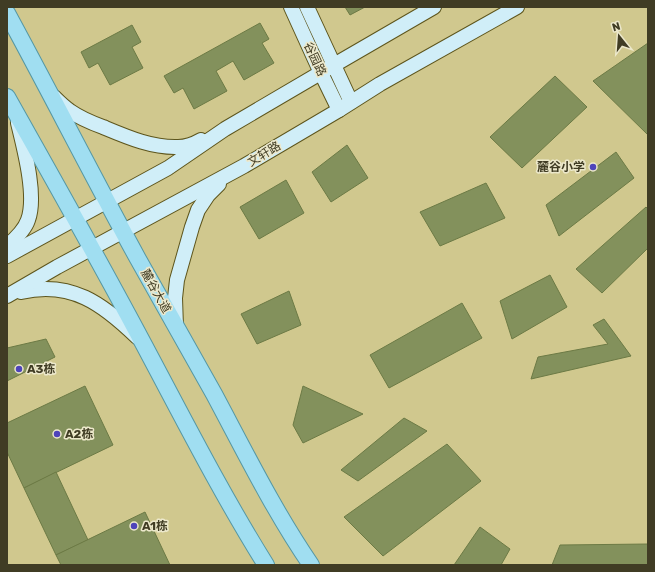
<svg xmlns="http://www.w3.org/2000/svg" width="655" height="572" viewBox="0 0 655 572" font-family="Rubik,'Noto Sans SC',sans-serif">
  <rect width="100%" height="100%" fill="#d0c88e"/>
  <g fill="#83915c" stroke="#6c7a45">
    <path d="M345,7H365L350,15Z"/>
    <path d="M260,23L269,39L262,43L274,63L244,80L233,61L216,71L227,91L194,109L183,88L174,93L164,76Z"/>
    <path d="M132,25L141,42L132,47L143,68L110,85L98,63L89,68L81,52Z"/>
    <path d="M648,43V135L593,81Z"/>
    <path d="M555,76L587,107L522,168L490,137Z"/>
    <path d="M347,145L368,178L331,202L312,172Z"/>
    <path d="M616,152L634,178L559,236L546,205Z"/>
    <path d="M286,180L304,213L259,239L240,207Z"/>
    <path d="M486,183L505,218L440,246L420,212Z"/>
    <path d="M646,207L648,209V248L602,293L576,269Z"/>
    <path d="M550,275L567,307L512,339L500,301Z"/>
    <path d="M289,291L301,325L257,344L241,314Z"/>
    <path d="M462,303L482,338L389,388L370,355Z"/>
    <path d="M604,319L631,356L531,379L538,357L608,344L593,325Z"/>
    <path d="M46,339L55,357L7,381V348Z"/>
    <path d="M85,386L113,445L24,488L7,452V423Z"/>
    <path d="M303,386L363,414L303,443L293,425Z"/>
    <path d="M404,418L427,431L358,481L341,470Z"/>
    <path d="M447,444L481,481L383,556L344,517Z"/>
    <path d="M56,472L88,540L56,555L24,488Z"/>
    <path d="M145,512L170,565H61L56,555Z"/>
    <path d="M480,527L510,549L501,565H454Z"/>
    <path d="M648,544V565H552L560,545Z"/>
  </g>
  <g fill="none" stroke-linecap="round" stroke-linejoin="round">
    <defs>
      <g id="secondary">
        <path d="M291,7L321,73L339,110"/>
        <path d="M307,7L351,102"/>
        <path d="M54,97C59,102 64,107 70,111C80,118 92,123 103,127C127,137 152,148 178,147C185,147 194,144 201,140"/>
        <path d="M7,246C14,240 25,229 28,220C37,196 24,148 18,123"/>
        <path d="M7,256L168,168L225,129L334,65L434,7"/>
        <path d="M21,292C71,280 103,304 137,337"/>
        <path d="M7,296L57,267L244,166L339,110L380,84L517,7"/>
        <path d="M176,327L175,298L177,280L192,227L198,210L208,195L219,184"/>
      </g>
      <g id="primary">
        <path d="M7,13C51,94 93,177 138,259C163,304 189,349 214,394C245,452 274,511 311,565"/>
        <path d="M7,97C53,179 99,260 143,343C183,418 221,493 266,565"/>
      </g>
    </defs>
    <use href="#secondary" stroke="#5d551c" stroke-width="16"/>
    <use href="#primary" stroke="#5597a3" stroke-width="18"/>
    <use href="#secondary" stroke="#d0eef8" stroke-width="14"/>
    <use href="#primary" stroke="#a0def1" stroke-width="16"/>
  </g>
  <g fill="#4e44ba" stroke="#ece8cb" stroke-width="1.5">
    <circle cx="593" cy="167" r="4"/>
    <circle cx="19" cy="369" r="4"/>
    <circle cx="57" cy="434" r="4"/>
    <circle cx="134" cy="526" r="4"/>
  </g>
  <g text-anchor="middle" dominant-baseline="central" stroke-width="3" stroke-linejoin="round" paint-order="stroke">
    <g font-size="12" fill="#403c24" stroke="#ece8cb">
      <text transform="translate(315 59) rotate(65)">谷园路</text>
      <text transform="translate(264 154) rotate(-31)">文轩路</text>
      <text transform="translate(156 291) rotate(61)">麓谷大道</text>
    </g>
    <g font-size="12" font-weight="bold" fill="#403c24" stroke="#ece8cb" text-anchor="start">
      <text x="585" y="167" text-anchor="end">麓谷小学</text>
      <text x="27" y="369">A3栋</text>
      <text x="65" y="434">A2栋</text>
      <text x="142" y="526">A1栋</text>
    </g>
  </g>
  <rect width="655" height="572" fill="none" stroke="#403c24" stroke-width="16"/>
  <g transform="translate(619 36) rotate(343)" stroke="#ece8cb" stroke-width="3" paint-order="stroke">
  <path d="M0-3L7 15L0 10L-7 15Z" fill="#403c24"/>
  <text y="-6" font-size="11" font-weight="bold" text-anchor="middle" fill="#403c24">N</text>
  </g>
</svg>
